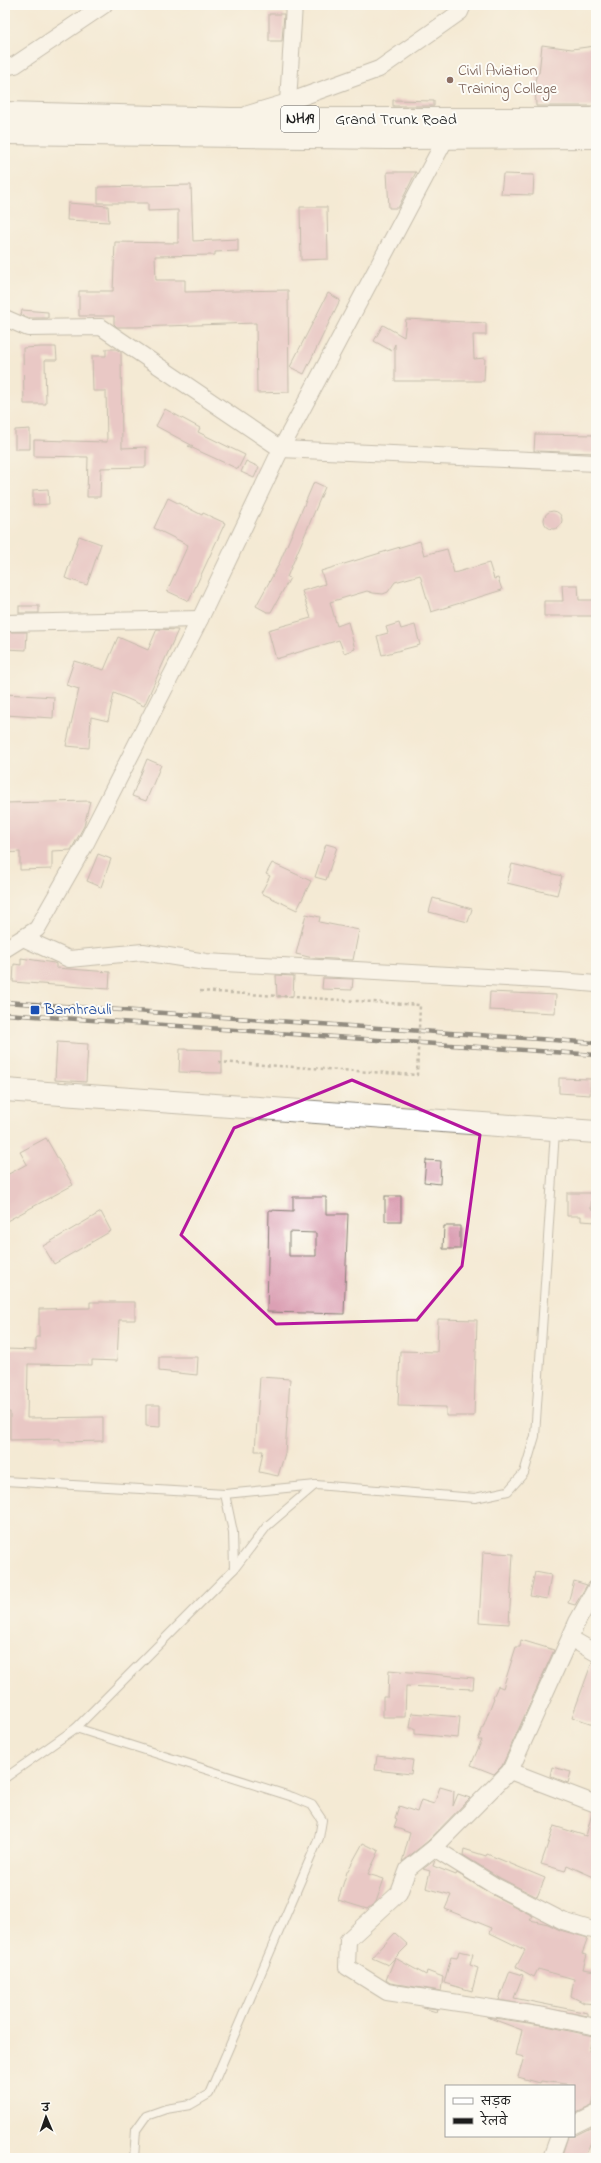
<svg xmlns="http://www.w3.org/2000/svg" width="601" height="2163" viewBox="0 0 601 2163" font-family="'Indie Flower','Playpen Sans Deva',sans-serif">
  <rect width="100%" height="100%" fill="#fdfcf7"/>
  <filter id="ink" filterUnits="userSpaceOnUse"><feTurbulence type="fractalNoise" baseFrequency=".025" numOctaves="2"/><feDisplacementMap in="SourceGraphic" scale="8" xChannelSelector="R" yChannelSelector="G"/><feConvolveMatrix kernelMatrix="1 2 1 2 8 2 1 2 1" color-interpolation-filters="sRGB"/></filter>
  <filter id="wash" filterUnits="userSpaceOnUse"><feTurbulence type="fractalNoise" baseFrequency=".012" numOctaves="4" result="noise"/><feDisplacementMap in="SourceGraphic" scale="16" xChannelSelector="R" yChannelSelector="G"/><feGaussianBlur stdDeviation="0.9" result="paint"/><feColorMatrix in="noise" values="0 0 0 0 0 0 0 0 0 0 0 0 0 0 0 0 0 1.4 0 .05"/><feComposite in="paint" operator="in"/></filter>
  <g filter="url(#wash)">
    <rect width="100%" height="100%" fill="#f4ead4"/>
    <g id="blocks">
      <g fill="#dba0b4" fill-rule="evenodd">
        <path d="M269,14H284L282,41H269Z"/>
        <path d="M542,45L572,49L595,46L596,106H536L535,81L537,73H539Z"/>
        <path d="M393,100L434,101V106H393Z"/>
        <path d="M387,172H416L398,208H389Z"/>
        <path d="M503,174L534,175L533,195L501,194Z"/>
        <path d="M191,185L193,241L238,239V251L215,252V255L155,256L156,280H185V292L288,290L289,392L257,393L256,323L136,327H117L114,324V316H79V291H113L115,242L178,243V210L148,211V203H98V187Z"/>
        <path d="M68,203L108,206L109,222L67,220Z"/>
        <path d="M300,207H327L328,259L301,260Z"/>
        <path d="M328,293L340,300L304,374L290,367Z"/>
        <path d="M22,310L48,312V318H30L21,315Z"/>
        <path d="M406,319L486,323V335H473L474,359L485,358L484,381H395V344L392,351L374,341L383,325L404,337Z"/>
        <path d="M41,347H56L57,360H45L46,404H24L23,348Z"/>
        <path d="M106,349H116L121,352L122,448L146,447V467L101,468L100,497H87L88,457L34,456V440L107,442L106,391H93L92,356H106Z"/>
        <path d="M165,409L200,428L198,432L245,455L238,469L188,446H193L156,426Z"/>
        <path d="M30,429V449H15V430Z"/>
        <path d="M535,434L596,435V453L534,451Z"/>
        <path d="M246,461L259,467L254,478L241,472Z"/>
        <path d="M314,482L325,487L287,577L290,578L271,612H267L256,606L278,566Z"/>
        <path d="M48,489L49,504L33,505V490Z"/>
        <path d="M168,498L202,515L203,513L225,523L189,601L167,591L188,545L154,528Z"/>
        <circle cx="553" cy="520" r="9"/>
        <path d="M79,536L101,544L87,585L65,578Z"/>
        <path d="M420,541L424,555L447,549L454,573L489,563L494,579L498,578L502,590L431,612L420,575L395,582L388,592L383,594L373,593L367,591L330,602L337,626L348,622L355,649L344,653L339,640L276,659L268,630L311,618L302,591L325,584L321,571Z"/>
        <path d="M562,585H578L579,600H596V616H544V601H563Z"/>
        <rect x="19" y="606" width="20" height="7"/>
        <path d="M399,623L401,629L415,625L420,645L382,655L377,636L388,633L386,627Z"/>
        <path d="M157,629L178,630L144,706L114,693L108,721L91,717L89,748L66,746L79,689L66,685L74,661L104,670L118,637L148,650Z"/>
        <path d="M5,632H27L26,650L5,649Z"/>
        <path d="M5,694L54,697L53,718L5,715Z"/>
        <path d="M147,759L161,765L146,801L132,796Z"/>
        <path d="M90,801L84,826L71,850L52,851V869L20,870V852L5,853V803Z"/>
        <path d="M326,844L337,847L326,880L315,877Z"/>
        <path d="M98,854L111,859L101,887L87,881Z"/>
        <path d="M272,863L311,881L297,910L261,893L270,876L266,874Z"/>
        <path d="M512,864L562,876L557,895L507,883Z"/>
        <path d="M433,898L472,909L468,922L429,912Z"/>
        <path d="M306,914L320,917L319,922L359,930L353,960L313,958L296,954Z"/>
        <path d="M21,958L54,963L56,964V968L110,972L109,989L13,982L14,964L21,965Z"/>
        <path d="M276,975L294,976L293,996L277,997Z"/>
        <path d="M323,978L353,979L352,990L322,989Z"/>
        <path d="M490,992L556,995L555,1013L489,1010Z"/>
        <path d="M57,1042L88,1044L86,1082L55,1080Z"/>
        <path d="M180,1049L222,1050V1073L179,1072Z"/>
        <path d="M559,1078L591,1079L590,1095L559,1093Z"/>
        <path d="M46,1138L73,1185L5,1222V1176L27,1164L20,1152Z"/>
        <path d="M426,1160L441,1161L440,1184L424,1182Z"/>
        <path d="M567,1193H592L591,1209L596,1210V1222L581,1221V1216H567Z"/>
        <rect x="385" y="1196" width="16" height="25"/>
        <path d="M293,1197H326V1214H348L344,1314L267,1312L269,1210L293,1211ZM289,1232L316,1233V1256H289Z"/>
        <path d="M101,1212L111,1231L54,1264L43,1246Z"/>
        <path d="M444,1226H460V1249H443Z"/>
        <path d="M90,1302H135V1320H119L117,1361L92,1360V1365L28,1364L27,1418L103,1417V1441L60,1442V1439L10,1440V1412H5V1349L36,1350V1337H39V1309L90,1308Z"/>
        <path d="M438,1319L477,1320L474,1416H446V1407L398,1406L400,1351L437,1352Z"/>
        <path d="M159,1357H198L197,1375L159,1371Z"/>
        <path d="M260,1377L290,1379L285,1453L278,1476L259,1472L263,1451H255Z"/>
        <path d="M146,1405H160V1427L146,1426Z"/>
        <path d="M483,1552L513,1554L509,1624L479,1622Z"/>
        <path d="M535,1572L551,1575L547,1599L530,1596Z"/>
        <path d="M574,1581L587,1585L575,1605L568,1603Z"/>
        <path d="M521,1640L554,1650L502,1766L494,1774L471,1765L482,1740H478L494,1698L493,1697L498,1686L503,1688L516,1647H520Z"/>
        <path d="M592,1662H596V1725L572,1717Z"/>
        <path d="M389,1670L474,1678L473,1689L406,1686L405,1717H383V1697H388Z"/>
        <path d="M412,1713L460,1717L458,1738L415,1734V1728H410Z"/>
        <path d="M377,1756L413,1760L411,1774L375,1770Z"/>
        <path d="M552,1767L571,1772L568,1783L550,1776Z"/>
        <path d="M440,1787L454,1791L453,1806L458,1794L470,1798L428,1841L402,1862L410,1833L394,1827L397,1819L395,1818L399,1806L417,1812L421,1800L434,1804Z"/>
        <path d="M592,1813L596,1814V1878L567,1865L565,1871L541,1864L554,1826L586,1836Z"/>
        <path d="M363,1843L379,1851L368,1874L384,1879L376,1902L367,1909L338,1900L347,1872Z"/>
        <path d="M464,1849L486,1856L487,1854L545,1878L537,1897L500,1878L463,1855Z"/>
        <path d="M435,1860L433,1866L456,1875L457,1873L491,1894L533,1916L530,1920L548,1924L560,1930L588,1938L582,1954L587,1955L583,1969L596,1971V2004L584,2003L571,1996L574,1979L538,1969L534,1977L516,1967L525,1950L490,1933L492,1928L445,1909L451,1895L426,1888L430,1871L423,1869Z"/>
        <path d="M395,1933L408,1945L395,1958L426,1975L427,1971L443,1977L441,1991L390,1983L386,1980L395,1958L388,1965L372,1958Z"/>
        <path d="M459,1951L473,1954L470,1965L478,1968L472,1991L444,1983L451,1957L457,1958Z"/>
        <path d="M510,1971L523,1975L514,1998L588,2013V2016L499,2000Z"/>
        <path d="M422,2007L438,2009L437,2012L422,2008Z"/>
        <path d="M487,2017L542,2025L593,2036L589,2051L595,2052L593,2061H596V2089L592,2106L574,2114V2085L541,2081L540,2083L518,2077L524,2057L516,2055L522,2030Z"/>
        <path d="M596,2125V2131L584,2158H561L568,2136H574Z"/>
      </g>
    </g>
  </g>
  <g filter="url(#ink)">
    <use href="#blocks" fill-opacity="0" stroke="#888378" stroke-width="1"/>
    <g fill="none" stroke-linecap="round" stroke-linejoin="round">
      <defs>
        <g id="service">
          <path d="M5,1481L225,1494L316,1485L475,1498L508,1491L524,1473L535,1436L555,1131"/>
          <path d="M234,1569L267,1526L315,1485"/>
          <path d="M76,1728L293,1797L312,1805L322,1820L319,1838L209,2094L190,2105L166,2109L146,2116L136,2130L134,2158"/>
          <path d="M5,1778L76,1728L234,1569L233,1532L225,1494"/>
        </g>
        <g id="minor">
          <path d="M5,67L15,65L104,5"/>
          <path d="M288,102L294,5"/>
          <path d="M248,114L288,102L379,69L460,12L463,5"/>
          <path d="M5,318L28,328L101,327L281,449L596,463"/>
          <path d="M5,623L200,619"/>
          <path d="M23,938L69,959L143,952L206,962L560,981L596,984"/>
          <path d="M5,949L37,929L86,843L200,619L281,449L446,138"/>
          <path d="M596,1588L577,1622L510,1771L434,1848L408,1869L399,1893L348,1940L347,1967L387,1992L544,2016L596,2027"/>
          <path d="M570,1638L596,1653"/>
          <path d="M510,1771L596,1804"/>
          <path d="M434,1848L495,1886L563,1921L596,1931"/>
          <path d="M574,2125L596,2114"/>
          <path d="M551,2158L559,2136"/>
        </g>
        <path id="secondary" d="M5,1090L596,1132"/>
        <g id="trunk">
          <path d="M5,113L231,119H596"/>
          <path d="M5,133L388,138L596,137"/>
        </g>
      </defs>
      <use href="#service" stroke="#888378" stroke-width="10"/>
      <use href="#minor" stroke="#888378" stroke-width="18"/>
      <use href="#secondary" stroke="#888378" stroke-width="24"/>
      <use href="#trunk" stroke="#888378" stroke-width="24"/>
      <use href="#service" stroke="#fff" stroke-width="8"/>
      <use href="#minor" stroke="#fff" stroke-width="16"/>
      <use href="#secondary" stroke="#fff" stroke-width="22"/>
      <use href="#trunk" stroke="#fff" stroke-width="22"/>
      <defs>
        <g id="rail">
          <path d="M5,1002L596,1043"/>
          <path d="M5,1014L596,1055"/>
        </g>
      </defs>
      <use href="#rail" stroke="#1c1c1c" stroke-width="4.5"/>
      <use href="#rail" stroke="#fdfcf7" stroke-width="3" stroke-dasharray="9" stroke-linecap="butt"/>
      <path stroke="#888378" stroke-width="2.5" stroke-dasharray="3 3" stroke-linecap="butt" d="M200,991L420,1005L417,1075L218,1062"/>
    </g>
  </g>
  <path d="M0 0H601V2163H0ZM352,1080L480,1135L462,1266L417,1320L276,1324L181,1235L234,1128Z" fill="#f4ead4" fill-opacity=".55" fill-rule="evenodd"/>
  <path fill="none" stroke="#b5179e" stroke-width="3" stroke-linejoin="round" d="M352,1080L480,1135L462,1266L417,1320L276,1324L181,1235L234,1128Z"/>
  <circle fill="#8d6e63" stroke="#fdfcf7" stroke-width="1.5" cx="450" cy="80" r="4"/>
  <rect fill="#1a4fb4" stroke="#fdfcf7" stroke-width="1.5" x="30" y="1005" width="10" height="10" rx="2"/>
  <g text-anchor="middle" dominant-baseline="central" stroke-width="4" stroke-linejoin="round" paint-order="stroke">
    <rect fill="#fdfcf7" stroke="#605f5e" stroke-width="1" x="281" y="106" width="38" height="26" rx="3"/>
    <g font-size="15" font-weight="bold" fill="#1c1c1c">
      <text x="300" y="119">NH19</text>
    </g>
    <g font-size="16" fill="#785e54" stroke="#fdfcf7" text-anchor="start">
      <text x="458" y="71">Civil Aviation<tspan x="458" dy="18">Training College</tspan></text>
    </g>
    <g font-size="16" fill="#1c1c1c" stroke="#fdfcf7">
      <text x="396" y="120">Grand Trunk Road</text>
    </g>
    <g font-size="16" fill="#164399" stroke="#fdfcf7" text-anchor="start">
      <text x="44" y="1010">Bamhrauli</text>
    </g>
  </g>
  <rect width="601" height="2163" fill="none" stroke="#fdfcf7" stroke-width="20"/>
  <rect x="445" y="2085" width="130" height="52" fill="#fdfcf7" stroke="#a3a29f"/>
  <rect x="453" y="2098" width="20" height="6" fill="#ffffff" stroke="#a3a29f"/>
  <text x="481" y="2105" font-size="12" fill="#1c1c1c">सड़क</text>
  <rect x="453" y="2118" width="20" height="6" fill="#1c1c1c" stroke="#a3a29f"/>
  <text x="481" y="2125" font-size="12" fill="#1c1c1c">रेलवे</text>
  <g transform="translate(46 2117) rotate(358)" stroke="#fdfcf7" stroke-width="3" paint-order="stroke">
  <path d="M0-3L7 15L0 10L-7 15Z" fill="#1c1c1c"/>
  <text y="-6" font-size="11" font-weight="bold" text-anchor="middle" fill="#1c1c1c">उ</text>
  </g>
</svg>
